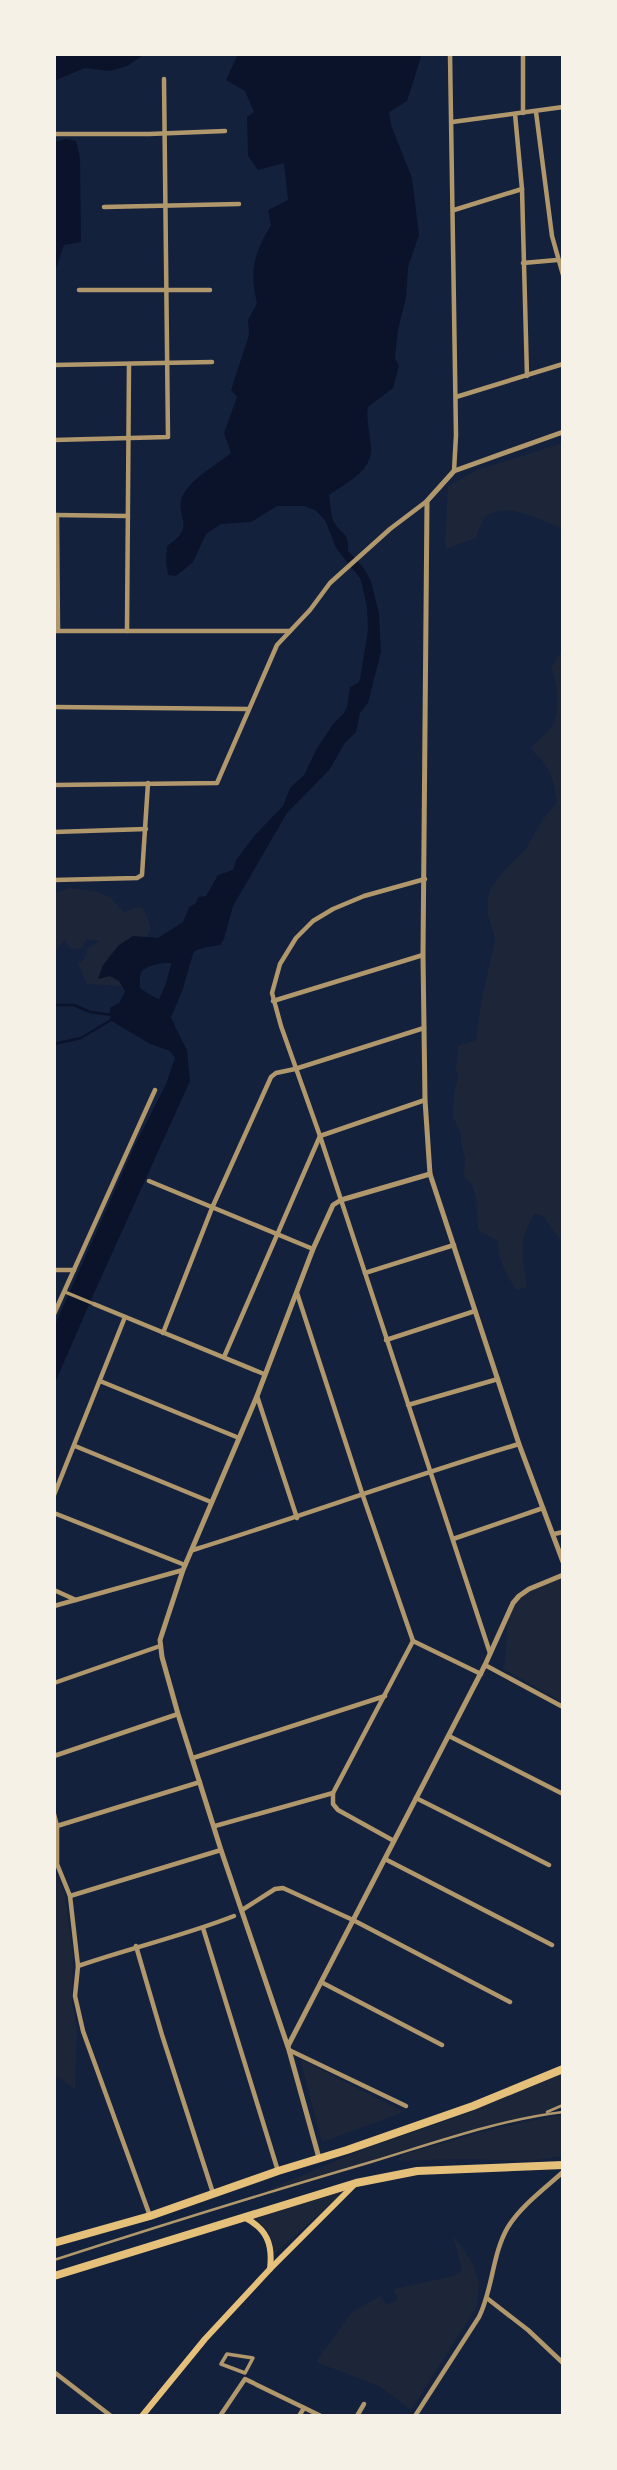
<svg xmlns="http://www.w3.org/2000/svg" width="617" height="2470" viewBox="0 0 617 2470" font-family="Montserrat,sans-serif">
  <rect width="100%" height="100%" fill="#14213d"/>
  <g fill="#1d2539">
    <path d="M563,443V530C546,521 502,499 485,518C481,522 478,532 476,538L445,549L448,486L477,470Z"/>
    <path d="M563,648V1243L542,1215L535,1214C517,1238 523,1259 527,1287L517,1290C506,1276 498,1259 498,1241L478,1230L477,1204L473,1187L464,1176L465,1158L461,1142V1133L453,1117L454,1096L458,1075L456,1070L458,1046L476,1040L481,1003L495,939L488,915V897L491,888L509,865L526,849L541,822L557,802C555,790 553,777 547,767C542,759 535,755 531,748C537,740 545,735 551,728C561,716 558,682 551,668Z"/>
    <path d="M70,888L98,892L111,898L124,913L133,908L142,907L147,916L151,929L146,937C122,936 106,956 99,979L109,975L119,981L122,986L87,984L78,964L86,957L88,948L100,941L87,939L80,949L70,948L65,940L54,952V893Z"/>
    <path d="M563,1577V1703L504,1669L510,1602L528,1591Z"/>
    <path d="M54,1868L65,1896L73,1955L72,2003L77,2027L75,2089L54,2075Z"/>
    <path d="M300,2059L404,2112L322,2142Z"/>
    <path d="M563,2074V2106L541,2115L445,2140L249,2198L364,2149L457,2117Z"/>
    <path d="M563,2114V2156L529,2161L460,2159L396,2161L404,2154L490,2130Z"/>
    <path d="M339,2192L341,2194L271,2257C277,2238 267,2230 254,2217Z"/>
    <path d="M453,2235L472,2262L479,2282L477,2306L411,2410L379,2386L316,2362L351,2313L380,2296L386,2305L398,2299L393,2289L455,2276L462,2271Z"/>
  </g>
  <g fill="#0b132b">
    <path d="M54,54H145L127,66L110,71L85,68L54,81Z"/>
    <path d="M238,54H418L421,57L407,101L389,112L391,125L412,178L419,235L408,267L406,298L398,330L395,358L399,366L393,388L368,407C366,421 370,433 371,447C373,471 346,483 329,495C331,505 330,518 336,525C345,537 349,534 348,551L363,567L371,581L379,614L381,652L368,703L360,713L356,732L344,744L330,769L287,813L233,906L224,939L220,945C179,952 202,950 182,974C181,974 176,965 175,965C168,960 147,965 142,971C139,975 140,983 140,988C153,998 158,996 170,1010V1017L187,1050L190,1081L95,1291L54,1385V1327L135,1145L166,1084L175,1058L170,1051L150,1044L110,1020V1008L120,1002L125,991L119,981L110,976L98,979L103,965L119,945L133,936L158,938L183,922L189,907L196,903L198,897L206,896L218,875L233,870L236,860L255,835L283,806L290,788L304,775L316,750L333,724L344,713L347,707L350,687L358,683L360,679L368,630L367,607L362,585L360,578L336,548L325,520L315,510L304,506H277L251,522L221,524L206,534L193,562L176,576L168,575L166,562L167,546C200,525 171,516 184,493C195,476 215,466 231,453L224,433L237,397L231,390L249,335L248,320L257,303C249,270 254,254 271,225L268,210L288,200L284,163L258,170L248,156L247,117L254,112L245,91L226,80Z"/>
    <path d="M66,139L76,141L80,157L81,242L64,245L54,274V142Z"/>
  </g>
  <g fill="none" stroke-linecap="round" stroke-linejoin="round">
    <g stroke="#0b132b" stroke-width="2.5">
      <path d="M54,1005H74L90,1012L112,1015"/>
      <path d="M54,1044L81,1038L111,1020"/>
    </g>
    <path stroke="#0b132b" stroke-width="18" d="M166,1027L161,1018L174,987L185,949"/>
    <g stroke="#b1986c" stroke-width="2.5">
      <path d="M547,2112L563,2105"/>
      <path d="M54,2260C159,2226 265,2193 371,2162C434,2143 498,2120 563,2112"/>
    </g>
    <g stroke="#b1986c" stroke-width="3.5">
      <path d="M65,1292L94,1304"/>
      <path d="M227,2354L253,2358L245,2373L221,2364Z"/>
    </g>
    <g stroke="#b1986c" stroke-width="4.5">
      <path d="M450,54L456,435L454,471"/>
      <path d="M523,54V113"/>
      <path d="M536,112L552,236L563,275"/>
      <path d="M515,114L522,189L527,376"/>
      <path d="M452,122L563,107"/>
      <path d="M54,134H149L225,131"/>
      <path d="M104,207L239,204"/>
      <path d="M454,210L522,189"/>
      <path d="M523,263L557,260"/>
      <path d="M79,290H210"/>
      <path d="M54,365L212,362"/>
      <path d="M456,397L563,364"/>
      <path d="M54,440L168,437L164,79"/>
      <path d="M55,515L128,516"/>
      <path d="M57,515L58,631"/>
      <path d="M54,631H290"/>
      <path d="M127,631L129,364"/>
      <path d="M54,707L248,709"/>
      <path d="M54,785L217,783L277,645L310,610L330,583L390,529L427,501"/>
      <path d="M54,832L146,829"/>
      <path d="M425,879L364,896L333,909L313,921L296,938L280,964L272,993L281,1026L320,1136L490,1653"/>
      <path d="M54,880L137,878L142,875L148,783"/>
      <path d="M273,1001L423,955"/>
      <path d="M149,1181L313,1249"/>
      <path d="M54,1270H74"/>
      <path d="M365,1273L454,1245"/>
      <path d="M297,1293L363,1496L413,1641"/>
      <path d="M94,1304L264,1374"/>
      <path d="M54,1314L155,1090"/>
      <path d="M163,1333L212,1208L271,1077L276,1073L295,1069L424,1028"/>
      <path d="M386,1340L475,1311"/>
      <path d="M224,1357L320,1136L425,1100"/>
      <path d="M100,1381L239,1438"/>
      <path d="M257,1396L297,1518"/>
      <path d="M408,1405L498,1379"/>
      <path d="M75,1446L211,1502"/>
      <path d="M54,1495L125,1317"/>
      <path d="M54,1513L185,1565"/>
      <path d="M554,1534L563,1532"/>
      <path d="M453,1539L543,1508"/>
      <path d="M193,1550C302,1516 409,1477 519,1444"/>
      <path d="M54,1590L76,1600"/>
      <path d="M54,1606L183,1570"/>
      <path d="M413,1641L481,1674"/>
      <path d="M485,1665L563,1707"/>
      <path d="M54,1683L160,1646"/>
      <path d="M449,1736L563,1794"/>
      <path d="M54,1756L178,1714"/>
      <path d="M193,1758L385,1696"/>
      <path d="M416,1798L549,1865"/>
      <path d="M54,1814L57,1826V1864L70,1896L78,1966L75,1996L83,2031L150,2216"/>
      <path d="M57,1826L200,1782"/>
      <path d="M215,1826L333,1793"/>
      <path d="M394,1841L338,1810L333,1804V1793L413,1641"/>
      <path d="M385,1859L552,1945"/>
      <path d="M70,1896L221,1850"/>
      <path d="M242,1910L275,1889L283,1888L353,1920L510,2002"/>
      <path d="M203,1928L278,2171"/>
      <path d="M136,1946L162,2035L213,2193"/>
      <path d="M78,1966C130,1948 183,1936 234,1916"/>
      <path d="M321,1982L442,2045"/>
      <path d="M289,2050L406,2106"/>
      <path d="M488,2299L528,2330L563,2363"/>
      <path d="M54,2372L111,2416"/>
      <path d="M220,2416L245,2379L321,2416"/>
      <path d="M299,2416L304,2408"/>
      <path d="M357,2416L364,2404"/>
      <path d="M415,2416L479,2317C493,2289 492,2254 508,2227C521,2206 544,2189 563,2172"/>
    </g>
    <g stroke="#b1986c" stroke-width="5">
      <path d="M563,432L454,471L427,501L423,955L425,1100L430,1174L519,1444L563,1562"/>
      <path d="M288,2046L485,1665L513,1603L519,1596L529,1589L563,1575"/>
      <path d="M319,2158L289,2050L221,1850L178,1714L162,1657L160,1640L183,1570L257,1396L313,1249L333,1205L341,1200L430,1174"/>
    </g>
    <g stroke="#e5c07b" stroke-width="6">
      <path d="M244,2217C267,2229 273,2244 270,2269"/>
      <path d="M142,2416L205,2339L270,2269L355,2184"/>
    </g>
    <g stroke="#e5c07b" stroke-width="8">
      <path d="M54,2243L150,2216L278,2171L347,2150L473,2106L563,2069"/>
      <path d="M54,2276L356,2183L417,2171L563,2165"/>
    </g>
  </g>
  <rect width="617" height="2470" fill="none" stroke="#f6f1e7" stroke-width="112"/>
</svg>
